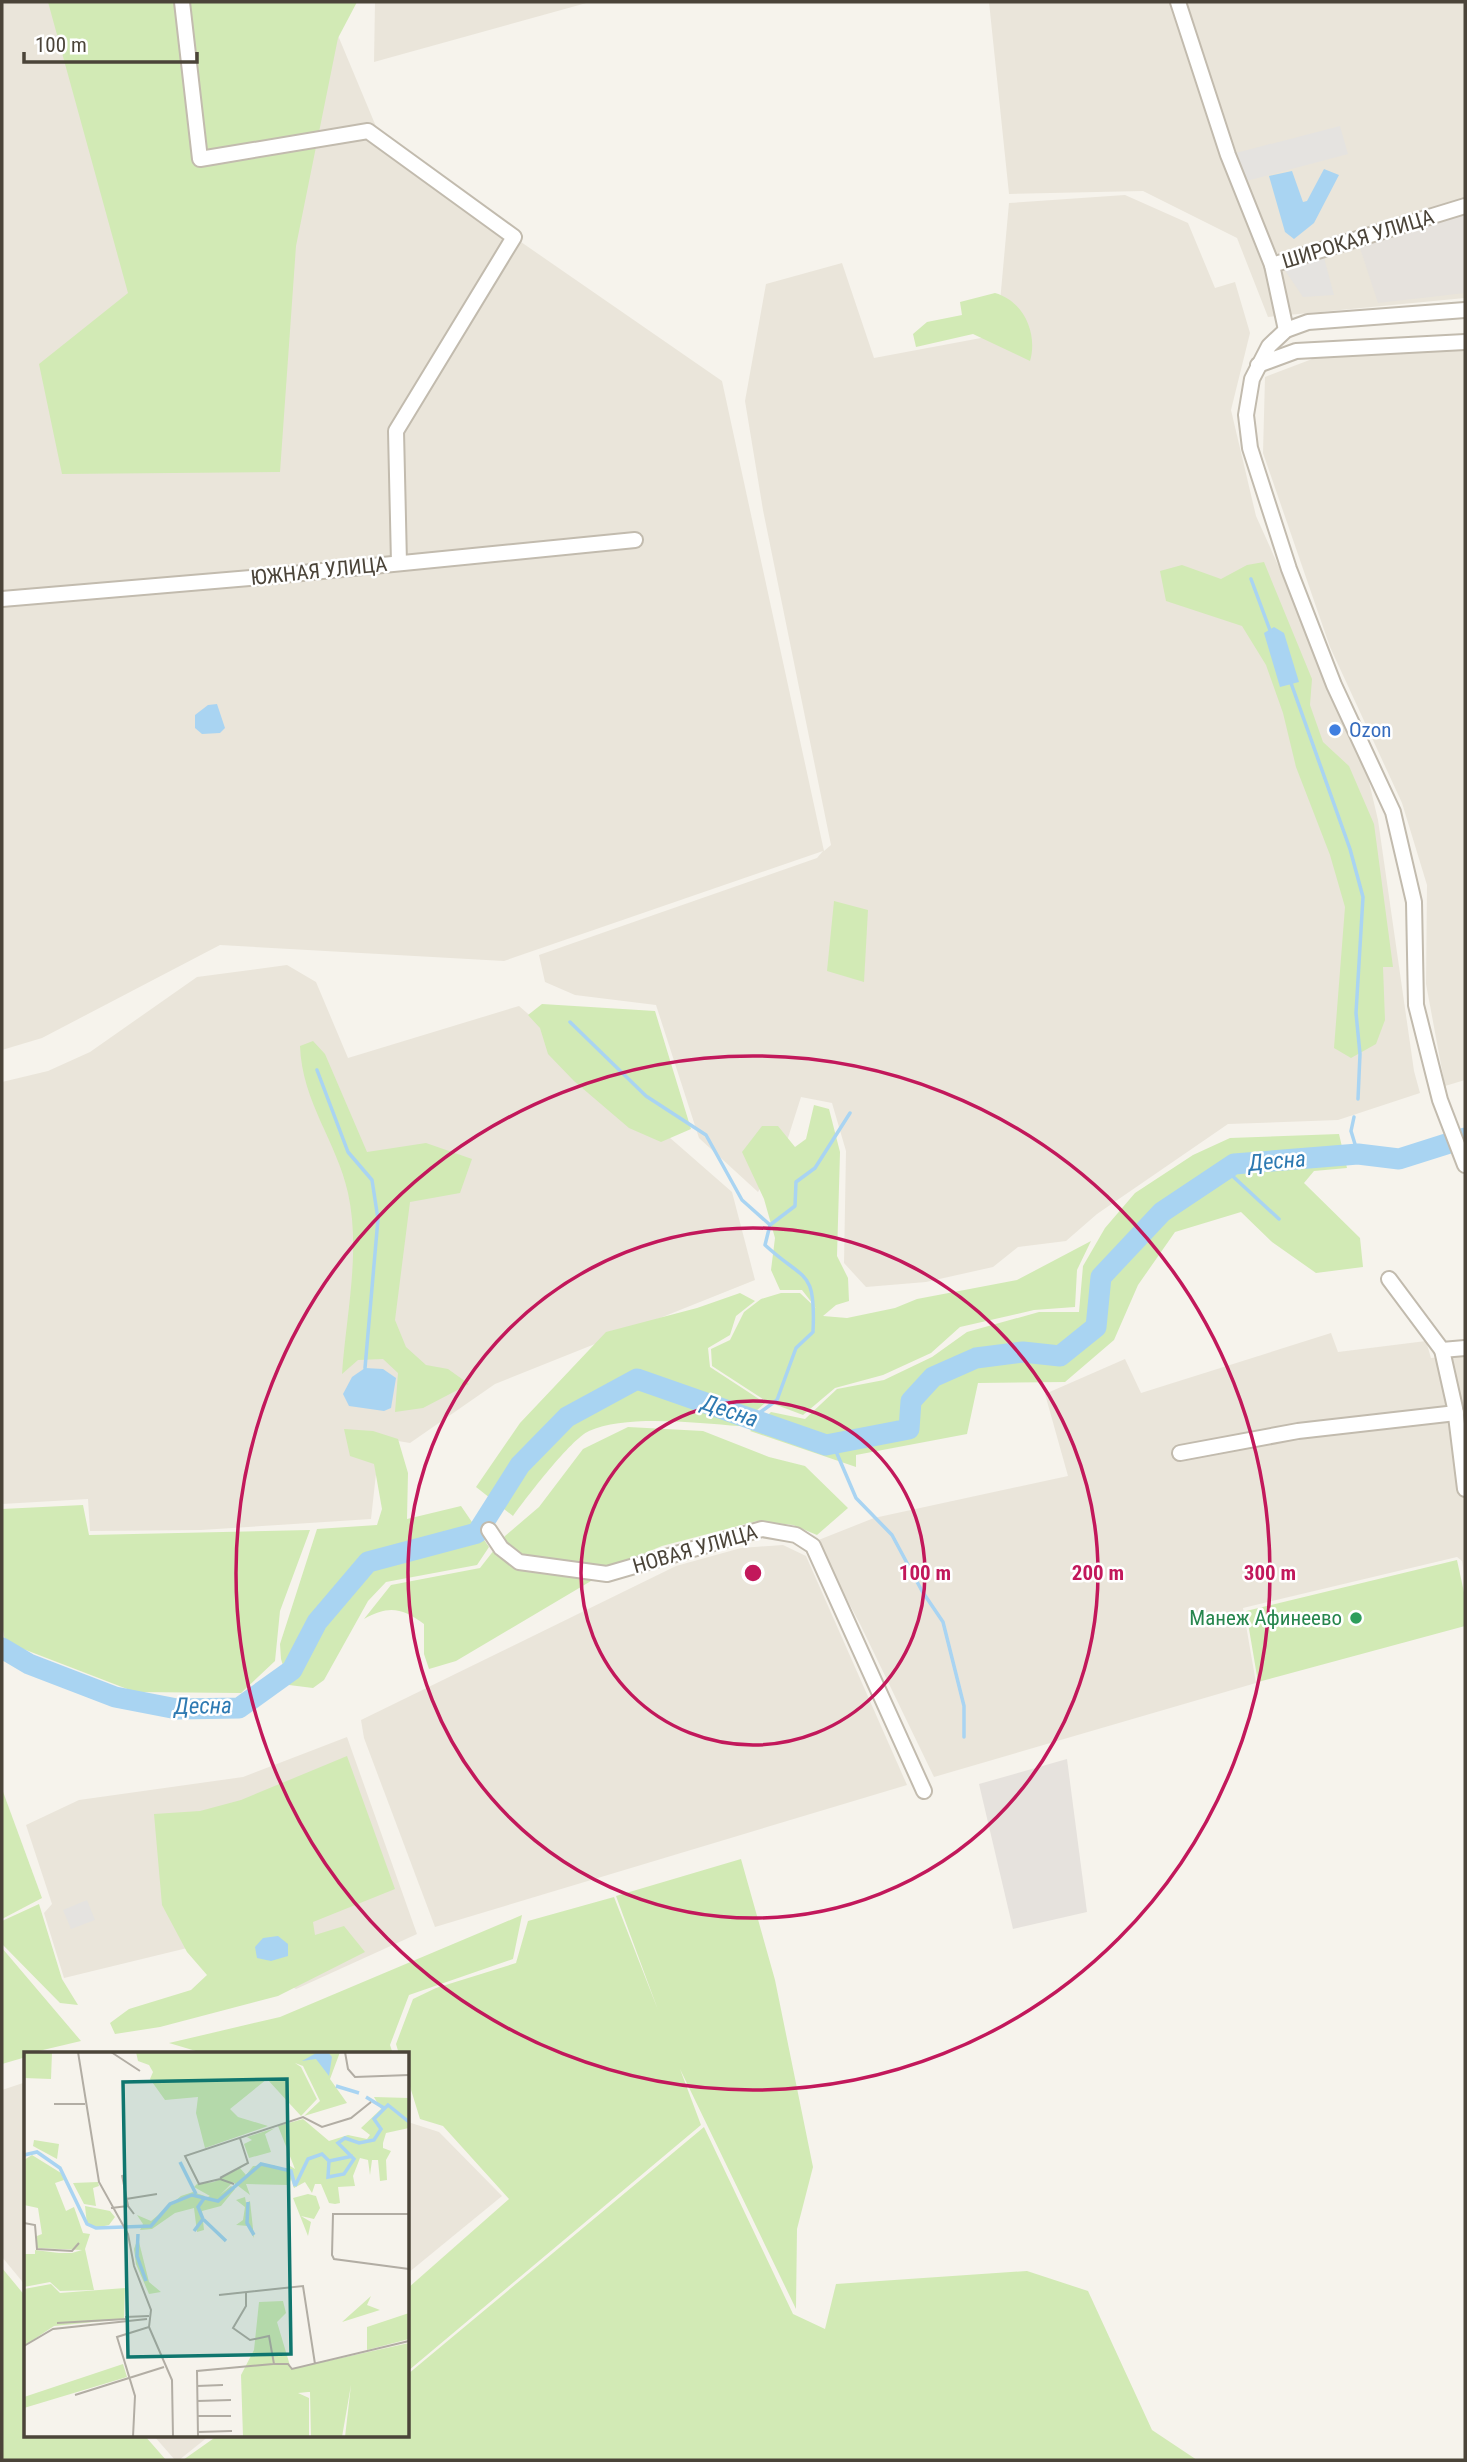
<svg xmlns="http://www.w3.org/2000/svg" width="1467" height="2462" viewBox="0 0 1467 2462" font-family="'Roboto Condensed',sans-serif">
  <rect width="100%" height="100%" fill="#f6f3ec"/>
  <g fill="#eae5da">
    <path d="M2,2H324L385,148L722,381L824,851L831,845L763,510L745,401L766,284L842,263L874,358L997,335L1009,203L1125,195L1188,223L1215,288L1235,282L1250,333L1231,410L1256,516L1362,752L1378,820L1414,1071L1420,1093L1338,1120L1228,1124L1097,1214L1066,1241L1018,1247L993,1267L926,1282L866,1287L844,1263L846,1151L832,1103L801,1097L787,1141L758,1192L699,1138L656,1005L575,995L545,982L539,955L817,858L823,851L504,961L220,945L42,1038L2,1050Z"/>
    <path d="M375,2H590L374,62Z"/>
    <path d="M989,2H1465V298L1268,317L1237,238L1143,191L1009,194Z"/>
    <path d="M1465,349V1080L1445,1086L1426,984L1427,885L1402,803L1330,647L1263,453L1265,377L1328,353Z"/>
    <path d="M287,965L316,982L348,1058L519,1006L732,1192L755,1280L495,1384L410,1443L380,1438L371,1519L201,1530L90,1531L88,1499L2,1504V1082L48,1071L90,1052L197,977Z"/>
    <path d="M1331,1333L1338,1352L1426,1341L1431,1358L1465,1355V1581L1462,1561L1457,1557L1243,1608L1256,1683L934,1777L860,1624L816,1541L874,1518L1068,1476L1045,1394L1125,1359L1141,1393Z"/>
    <path d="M783,1545L806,1556L907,1785L435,1927L364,1738L361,1720L676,1566L741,1548Z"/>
    <path d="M347,1737L417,1934L296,1989L212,1942L64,1978L44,1913L52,1904L26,1825L79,1800L243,1777Z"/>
    <path d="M26,2082V2286L2,2257V2090Z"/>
    <path d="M408,2122L439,2132L502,2196L408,2273Z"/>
    <path d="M154,2436H209L179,2460H175Z"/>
  </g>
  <g fill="#e6e2dd">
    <path d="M1465,214V293L1378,303L1359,245Z"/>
    <path d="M1067,1759L1087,1912L1013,1929L979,1784Z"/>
  </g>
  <g fill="#d2eab5">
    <path d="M48,2H357L338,38L296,246L280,472L62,474L39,364L128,293Z"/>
    <path d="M995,293C1024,301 1038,334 1030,361L973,334L916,347L913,334L927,322L962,315L960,302Z"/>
    <path d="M1264,562L1312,679L1310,705L1323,742L1349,766L1374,824L1393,967H1383L1385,1020L1376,1044L1351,1058L1334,1048L1345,907L1330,855L1296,767L1283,713L1266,665L1242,626L1166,601L1160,571L1182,565L1221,579L1247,565Z"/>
    <path d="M834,901L868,910L864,982L827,971Z"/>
    <path d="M542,1004L655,1011L691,1129L661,1142L629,1128L574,1081L548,1054L540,1028L528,1015Z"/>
    <path d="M313,1041L325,1054L367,1152L426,1143L472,1159L460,1193L410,1202L395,1320L406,1347L426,1365L448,1369L469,1384L423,1408L395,1412L398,1373L383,1359L358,1360L342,1374C346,1315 361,1252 348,1193C337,1142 302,1102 300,1046Z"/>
    <path d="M814,1105L829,1109L840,1152L837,1256L848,1278L849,1301L836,1305L823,1316L847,1318L895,1308L917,1299L1017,1280L1091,1241L1077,1270L1075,1307L1034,1310L960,1327L931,1353L883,1375L835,1388L803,1415L766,1401L712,1366L711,1349L730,1340L744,1312L761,1299L781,1293H800L816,1308L802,1290H780L771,1270L775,1238L764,1199L742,1152L762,1126H778L795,1147L806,1139Z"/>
    <path d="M1339,1134L1347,1168L1314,1171L1304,1183L1360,1238L1363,1267L1316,1273L1272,1242L1241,1212L1175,1232L1138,1285L1114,1340L1065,1382L978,1383L967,1434L856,1455V1467L750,1431L771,1412L805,1419L837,1389L884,1380L932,1357L967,1332L1039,1312H1079L1083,1266L1105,1228L1135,1193L1193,1155L1230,1138Z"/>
    <path d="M740,1293L755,1301L736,1316L730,1335L708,1348L710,1367L765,1403L739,1426C699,1423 625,1414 589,1431C571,1439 526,1498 513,1516L476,1487L520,1423L606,1332L697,1308Z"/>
    <path d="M628,1427L703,1431L769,1457L805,1466L848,1508L817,1535L793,1525L757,1521L662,1546L623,1562L456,1661L429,1669L424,1654V1624C402,1608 389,1605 364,1619L391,1585L480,1568L505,1536L539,1507L583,1449Z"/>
    <path d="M344,1429L373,1431L398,1439L408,1473L407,1519L461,1506L489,1547L477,1565L386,1582L368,1601L324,1680L313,1688L289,1685L281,1659L280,1644L317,1529L377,1525L382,1509L374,1464L350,1456Z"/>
    <path d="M83,1505L89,1535L310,1530L280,1611L275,1661L241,1693L135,1692L5,1642L2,1623V1509Z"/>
    <path d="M1457,1560L1465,1597V1626L1258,1682L1246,1611Z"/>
    <path d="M347,1756L395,1889L313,1922L315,1935L344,1926L365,1952L278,1996L160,2027L115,2034L110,2023L129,2009L191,1990L207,1975L187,1952L162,1905L154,1814L200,1811L241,1800Z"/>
    <path d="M2,1789L42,1898L2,1919Z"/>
    <path d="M741,1859L775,1980L813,2167L797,2229L796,2309L680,2069L701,2125L408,2371V2288L509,2199L443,2126L420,2119L408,2080V2054H399L396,2044L413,1999L436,1988L516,1963L528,1921L614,1897L658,2010L616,1896Z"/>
    <path d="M39,1904L62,1979L78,2005L60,2003L2,1944V1921Z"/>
    <path d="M522,1915L513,1959L409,1995L390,2045L393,2054H206L169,2043L280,2017Z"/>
    <path d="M2,1948L81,2041L26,2054V2057L2,2064Z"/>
    <path d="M704,2127L793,2314L825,2329L836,2284L1027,2271L1088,2291L1152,2430L1197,2460H183L217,2436H408V2374Z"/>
    <path d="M2,2268L26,2297V2436H145L166,2460H2Z"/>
  </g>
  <g fill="#e5e3e0">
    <path d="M1340,126L1348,154L1239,183L1228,155Z"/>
    <path d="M1322,250L1334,295L1303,297L1280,263Z"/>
    <path d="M87,1900L95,1920L71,1929L63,1910Z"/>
  </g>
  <g fill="#a9d4f2">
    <path d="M1324,169L1339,175L1314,223L1294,239L1285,232L1269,176L1292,171L1303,202L1307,201Z"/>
    <path d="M1274,627L1284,633L1299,682L1280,687L1264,633Z"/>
    <path d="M217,704L225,728L220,733L202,734L195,728V715L208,705Z"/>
    <path d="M365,1368L383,1369L396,1378L391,1408L384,1411L349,1406L343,1394L352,1377Z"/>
    <path d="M278,1936L288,1944V1956L271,1961L257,1958L255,1947L263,1938Z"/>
  </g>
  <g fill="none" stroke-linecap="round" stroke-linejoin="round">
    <g stroke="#a9d4f2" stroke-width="3.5">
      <path d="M1251,579L1271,633"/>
      <path d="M1291,683L1350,849L1363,897L1356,1013L1360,1054L1358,1099"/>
      <path d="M570,1022L646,1096L706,1135L742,1200L769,1224"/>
      <path d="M317,1070L348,1152L372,1180L378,1219L365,1368"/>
      <path d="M1354,1117L1351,1131L1358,1154"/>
      <path d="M1226,1170L1279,1219"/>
      <path d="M751,1419L777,1400L796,1348L813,1332C816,1268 805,1282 765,1245L770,1225L795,1206L796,1182L815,1168L850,1113"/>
      <path d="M832,1442L856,1498L892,1535L922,1591L943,1622L964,1706V1737"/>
    </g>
    <path stroke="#a9d4f2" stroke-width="21" d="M2,1648L29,1664L115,1697L177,1709L239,1708L292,1670L317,1622L368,1562L477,1533L520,1465L567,1417L637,1379L826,1445L909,1429L911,1401L933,1377L976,1358L1023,1352L1060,1356L1096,1327L1101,1277L1162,1212L1234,1164L1358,1154L1399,1159L1465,1138"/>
    <defs>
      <g id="minor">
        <path d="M182,2L200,159L368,131L514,237L396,431L399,563"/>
        <path d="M1178,2L1228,155L1272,265"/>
        <path d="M1465,310L1308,322L1286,330L1269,346L1252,379L1246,415L1250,448L1289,569L1334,685L1393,812L1414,902L1416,1005L1440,1100L1465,1165"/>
        <path d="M1286,330L1272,265L1465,206"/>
        <path d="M1258,365L1296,351L1465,342"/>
        <path d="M2,599L262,577L635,540"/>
        <path d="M1389,1279L1442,1350L1465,1348"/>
        <path d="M1442,1350L1455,1408L1465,1489"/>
        <path d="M1180,1453L1298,1431L1456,1413"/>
        <path d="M489,1530L501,1548L519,1562L607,1574L762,1529L796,1535L813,1546L924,1791"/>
      </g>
    </defs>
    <use href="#minor" stroke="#c2bbae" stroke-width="18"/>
    <use href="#minor" stroke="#fff" stroke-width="14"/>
  </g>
  <g fill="none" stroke="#c2185b" stroke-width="3.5">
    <circle cx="753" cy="1573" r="172"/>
    <circle cx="753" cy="1573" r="345"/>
    <circle cx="753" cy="1573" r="517"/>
  </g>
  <circle fill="#3f7fe0" stroke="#fff" stroke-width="2.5" cx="1335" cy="730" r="7"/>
  <circle fill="#2e9e5b" stroke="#fff" stroke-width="2.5" cx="1356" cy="1618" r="7"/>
  <g text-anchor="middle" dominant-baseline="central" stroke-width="5" stroke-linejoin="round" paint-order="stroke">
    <g font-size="21" fill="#4b4439" stroke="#fff">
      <text transform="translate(1358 239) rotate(-17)">ШИРОКАЯ УЛИЦА</text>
      <text transform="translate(319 571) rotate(-6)">ЮЖНАЯ УЛИЦА</text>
      <text transform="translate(695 1549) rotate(-16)">НОВАЯ УЛИЦА</text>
    </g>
    <g font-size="21" fill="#366cbe" stroke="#fff" text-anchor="start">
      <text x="1349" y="730">Ozon</text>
    </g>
    <g font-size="21" fill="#27864d" stroke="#fff" text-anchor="end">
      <text x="1342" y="1618">Манеж Афинеево</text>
    </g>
    <g font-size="23" font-style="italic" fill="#2e7ab2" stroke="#fff">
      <text transform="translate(1277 1161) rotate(-5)">Десна</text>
      <text transform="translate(730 1411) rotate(19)">Десна</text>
      <text transform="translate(203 1706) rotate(-1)">Десна</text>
    </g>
  </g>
  <g transform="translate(24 2052)">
    <rect width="385" height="385" fill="#f6f3ec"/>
    <path d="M0,0H28L27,27L0,26ZM112,0H316L306,27L323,51L280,64L296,49L279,14L271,11L277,15L293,47L277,64L243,27L206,57L214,65L244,74L181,96L172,61L174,45L141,48L126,27L129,20L125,13L114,9ZM350,45L385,46V76L362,81L359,91V96L367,99L362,108L363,128L356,129L354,108H348L346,123L344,108L336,106L329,124L331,134L314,135L316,151L311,152L305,151L297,132H291L288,141L281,130L270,136L267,127L265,133L222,132L226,143L209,130L196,143L207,134L211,137L197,154L178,159L180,178L173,180L170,156L151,161L128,177L116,178L119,172L113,163L127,169L157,144L169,140L181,144L179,147L186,144L170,135L173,132L190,130L216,116L222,123L229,114L249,113L264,119L263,112L271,117L254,74L279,67L305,89L324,83L343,87L346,83L337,76L357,57ZM251,76L241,82L247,100L225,106L220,92L228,88L223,85ZM10,88L35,92L33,107L9,94ZM8,103L37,121L40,128L31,131L42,159L50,155L59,181L66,182L61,197L70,238L36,239L26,230L0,235V202H11V198L35,201H48L58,198L13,196V184L18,182L14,156L0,153V108ZM74,130L75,134L69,136L72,154L60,152L49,131ZM284,142L292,144L296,156L290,167L277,164L287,170L284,184L269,146ZM221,145L222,151L226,149L230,186L224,174L212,173L219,168L221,155L212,148ZM61,154L86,159L91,165L85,173L71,176L63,172ZM114,186L125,230L137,240L125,242L112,212L110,197ZM27,232L36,241L101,236L100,267L30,274L0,294V237ZM347,244L343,253L356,258L318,270ZM259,249L262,261L253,270L267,317L385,291V385H321L327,333L318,385H287L286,340H284L274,341L285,346V385H219L217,323L230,298L235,250ZM385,261V287L343,298V275ZM99,312L103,325L0,356V345Z" fill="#d2eab5"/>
    <path d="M294,0H304L308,5L305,24L292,7L278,9Z" fill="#a9d4f2"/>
    <path fill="none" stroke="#a9d4f2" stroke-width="3.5" d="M312,34L335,41M342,45L360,56M0,103L13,100L36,116L63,172L72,176L127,174L146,152L168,143L194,149L237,112L267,119L271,134M305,109L329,104M156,110L172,142M271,134L284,107L298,102L305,109L304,125L320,122L330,107L314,91L321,86L335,91L350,88L357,77L350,67L364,53L385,70M224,150L223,171L230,183M180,168L202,189M170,179L179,167L174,155L181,145M114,182L113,204L122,229"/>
    <path fill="none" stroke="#b2ada4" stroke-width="2" d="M54,0L75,130L104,182L110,214L127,258L125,275L93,285L111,344L109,385M87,0L116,19M321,0L324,17L331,25L385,23M30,52H61M98,123L104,154M196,126L224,111L216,86M210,132L196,127L175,132L161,104L279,65L298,75L327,66L347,50M102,147L133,142M87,156L104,154L110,162M385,162H309L308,203L310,207L385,217M0,171L11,173L13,197L48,199L55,191M222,240V254L209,276L226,288L245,284L250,312H264L268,317L385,289M195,243L279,234L291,312M101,265L125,264M33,271L102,267M125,275L148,328L149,385M0,294L29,277L123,267M173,334L199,333M51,343L140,315M173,349L207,348M174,364H207M174,380L208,379M174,385L173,319L249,312"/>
    <path fill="#0f766e" fill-opacity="0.15" stroke="#0f766e" stroke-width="3.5" d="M263,27L267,302L104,305L99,30Z"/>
    <rect width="385" height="385" fill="none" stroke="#4b4439" stroke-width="3.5"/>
  </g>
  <circle cx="753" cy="1573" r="10" fill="#c2185b" stroke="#fff" stroke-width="3.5"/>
  <g font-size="21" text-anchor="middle" font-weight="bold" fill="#c2185b" stroke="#fff" stroke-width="5" stroke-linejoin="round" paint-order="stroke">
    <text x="925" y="1580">100 m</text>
    <text x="1098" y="1580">200 m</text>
    <text x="1270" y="1580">300 m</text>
  </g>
  <rect width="1467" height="2462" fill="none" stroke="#4b4439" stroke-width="7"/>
  <path d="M24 52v10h173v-10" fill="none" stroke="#4b4439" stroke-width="3.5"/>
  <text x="35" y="52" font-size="21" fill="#4b4439" stroke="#ffffff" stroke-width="5" paint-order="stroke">100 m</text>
</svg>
